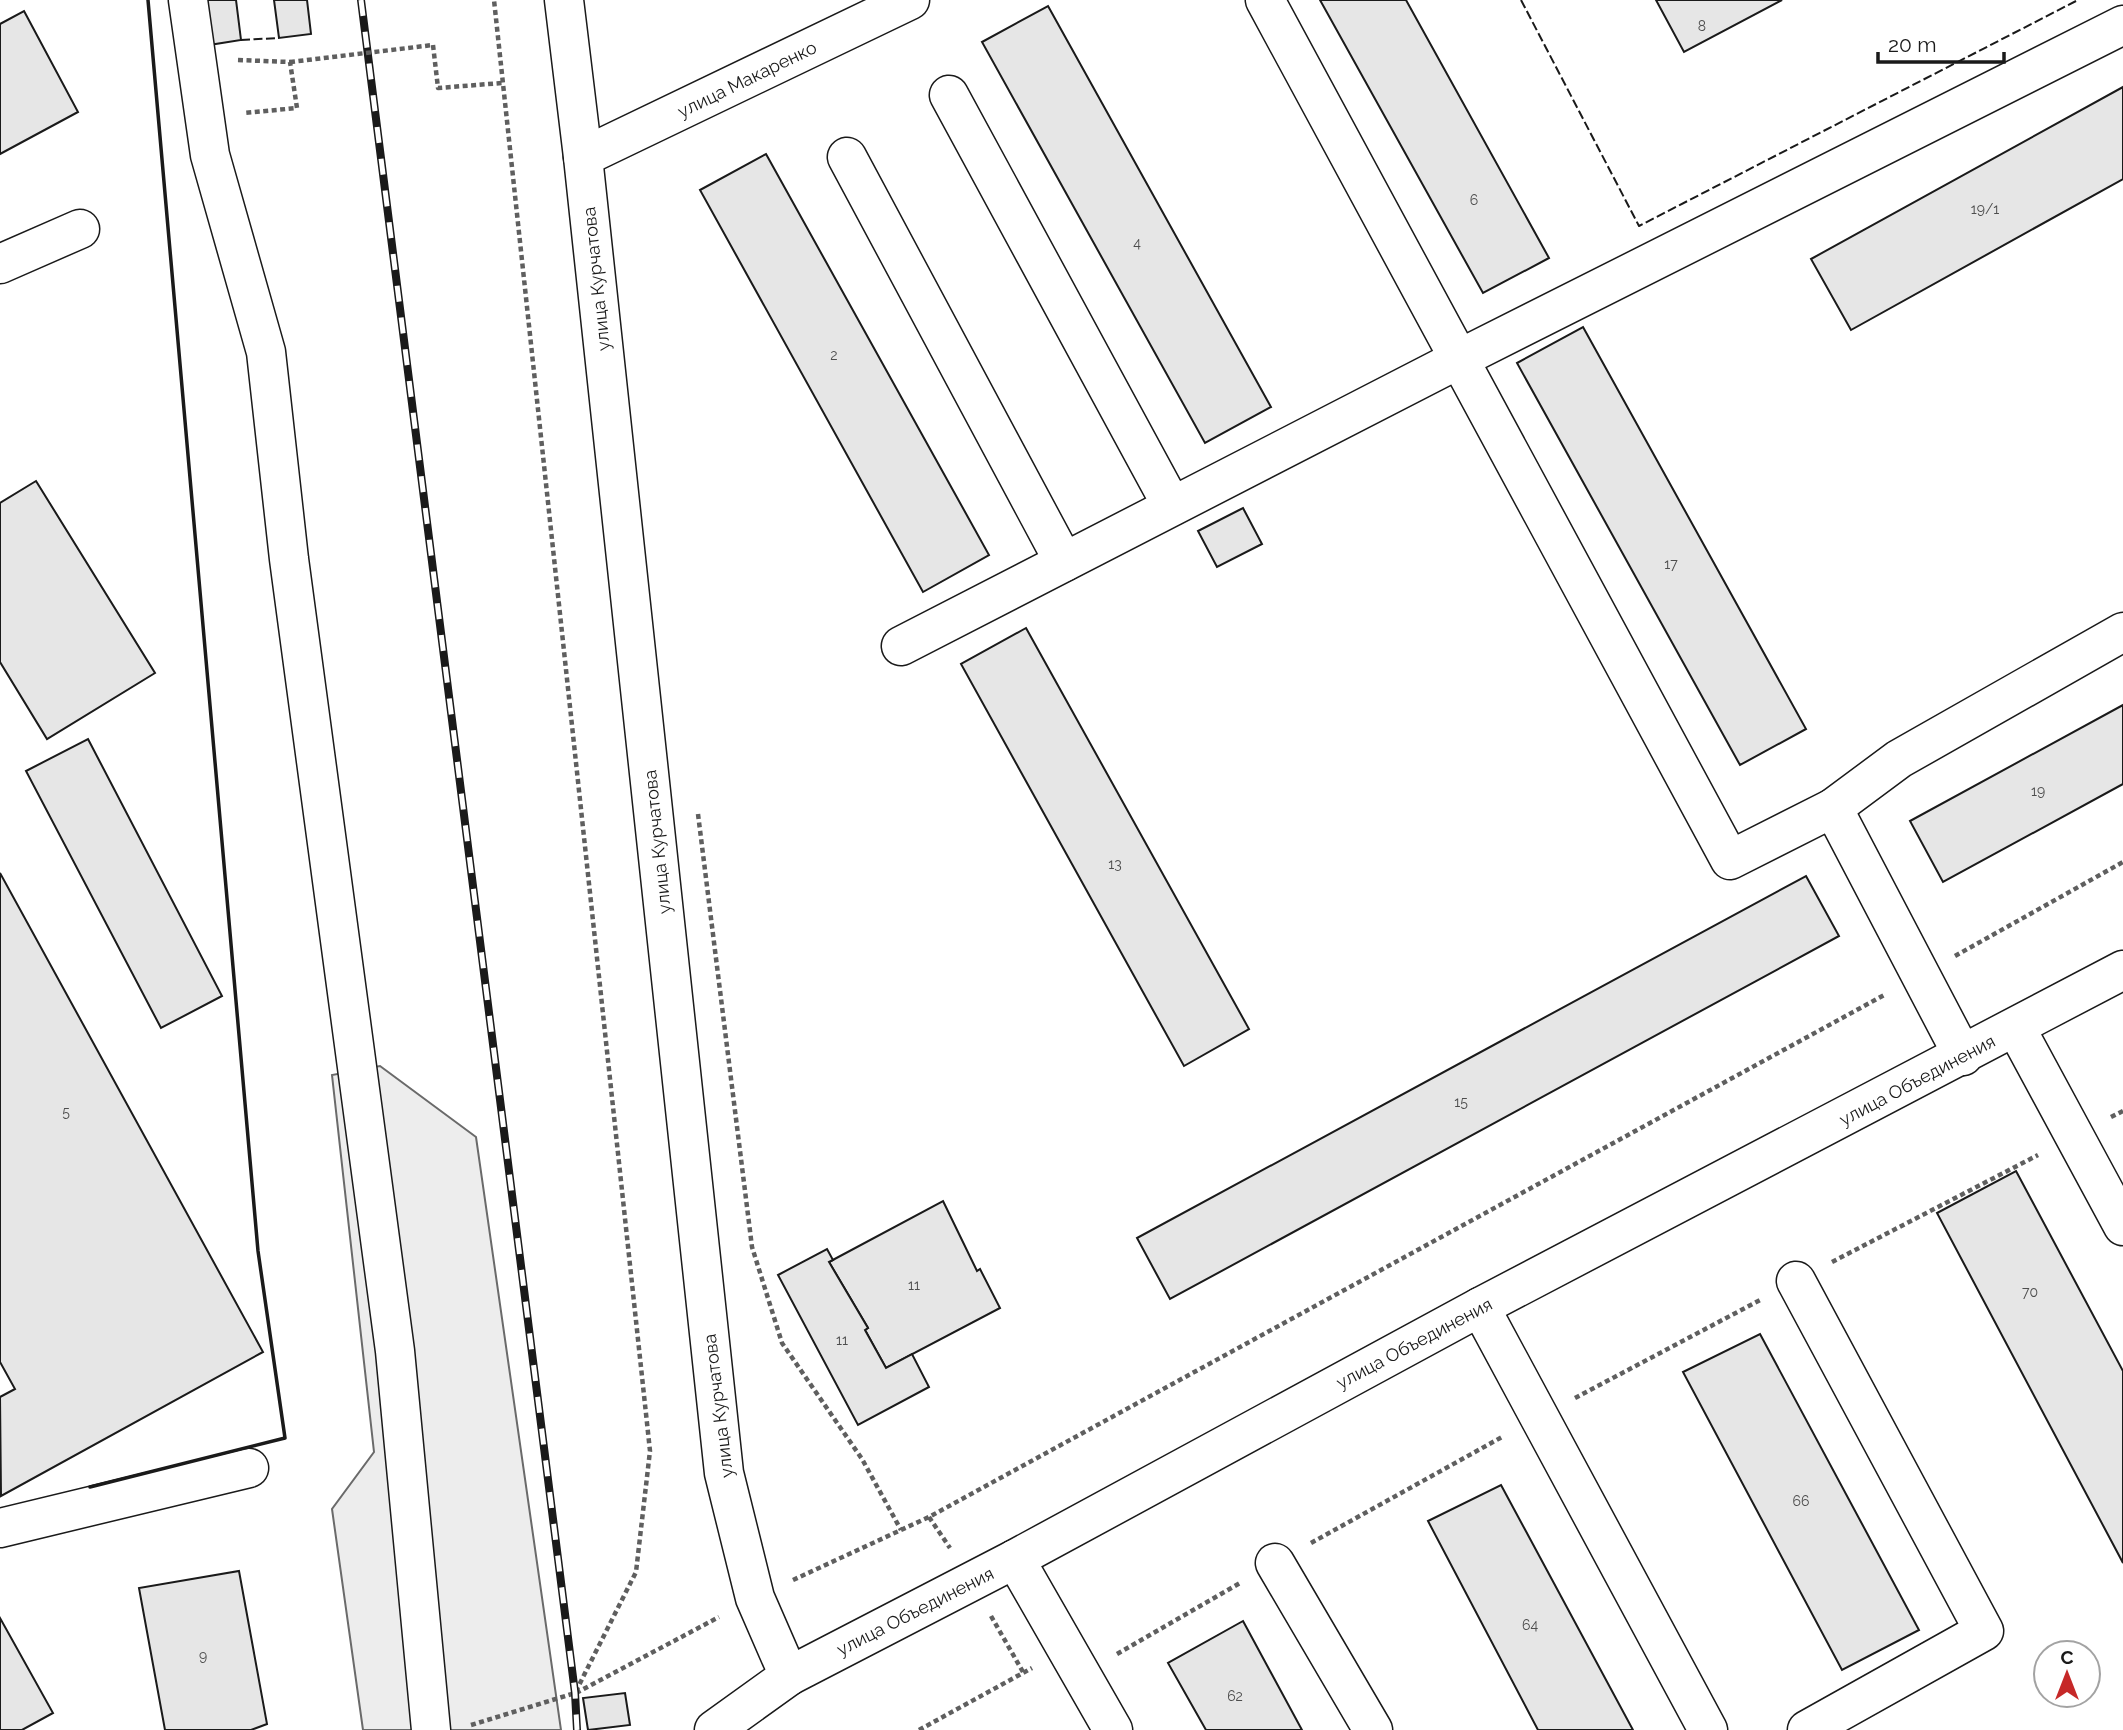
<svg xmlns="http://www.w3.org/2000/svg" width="2123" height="1730" viewBox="0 0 2123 1730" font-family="Raleway,sans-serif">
  <rect width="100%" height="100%" fill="#fff"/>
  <path fill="#ededed" stroke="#6a6a6a" stroke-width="2" d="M380,1066L476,1137L561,1730H363L332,1509L374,1452L332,1075Z"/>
  <g fill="#e6e6e6" stroke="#1a1a1a" stroke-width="2">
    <path d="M203,0H236L241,40L209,45Z"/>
    <path d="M274,0H307L311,34L279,38Z"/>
    <path d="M1320,0H1406L1549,258L1483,293Z"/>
    <path d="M1656,0H1782L1684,52Z"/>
    <path d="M1048,6L1271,407L1205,443L982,42Z"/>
    <path d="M24,11L78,112L0,154V24Z"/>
    <path d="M2123,87V179L1851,330L1811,259Z"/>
    <path d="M766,154L989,555L923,592L700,190Z"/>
    <path d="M1583,327L1806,729L1740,765L1517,363Z"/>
    <path d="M36,481L155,673L47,739L0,662V503Z"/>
    <path d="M1243,508L1262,544L1217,567L1198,531Z"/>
    <path d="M1026,628L1249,1029L1184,1066L961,664Z"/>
    <path d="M2123,705V784L1943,882L1910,821Z"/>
    <path d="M88,739L222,996L161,1028L26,771Z"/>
    <path d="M0,873L263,1352L1,1496L0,1397L15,1389L0,1362Z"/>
    <path d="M1806,876L1839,936L1170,1299L1137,1238Z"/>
    <path d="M2016,1171L2123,1371V1563L1937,1213Z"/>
    <path d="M943,1201L977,1271L980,1269L1000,1308L886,1368L865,1330L868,1328L829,1262Z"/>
    <path d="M827,1249L833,1260L829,1262L868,1328L865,1330L886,1368L912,1354L929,1387L858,1425L778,1275Z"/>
    <path d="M1760,1334L1919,1630L1842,1670L1683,1372Z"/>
    <path d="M1501,1485L1633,1730H1538L1428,1521Z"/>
    <path d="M239,1571L267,1724L251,1730H165L139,1588Z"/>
    <path d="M0,1618L53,1713L22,1730H0Z"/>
    <path d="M1243,1621L1302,1730H1206L1168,1663Z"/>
    <path d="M625,1693L630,1725L588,1730L583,1698Z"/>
  </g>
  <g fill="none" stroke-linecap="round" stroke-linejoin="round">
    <defs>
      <g id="minor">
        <path d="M188,0L210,155L266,352L289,559L395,1351L431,1730"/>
        <path d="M1265,0L1730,860L1833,808L1963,1056"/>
        <path d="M949,95L1172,506"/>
        <path d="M583,157L910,0"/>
        <path d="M847,157L1064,562"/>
        <path d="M0,264L80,229"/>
        <path d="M901,646L1459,359L2123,25"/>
        <path d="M1833,808L1899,759L2123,632"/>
        <path d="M2016,1028L2123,1226"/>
        <path d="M1796,1281L1984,1631L1807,1730"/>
        <path d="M1480,1307L1708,1730"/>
        <path d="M0,1528L249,1468"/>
        <path d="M1015,1559L1113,1730"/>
        <path d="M1275,1563L1373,1730"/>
        <path d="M789,1676L1015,1559L1480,1307L2123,970"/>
      </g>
      <path id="major" d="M564,0L583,157L724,1473L755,1598L789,1676L714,1730"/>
    </defs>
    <use href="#minor" stroke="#1a1a1a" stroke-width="41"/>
    <use href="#major" stroke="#1a1a1a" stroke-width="41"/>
    <g stroke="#5f5f5f" stroke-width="4.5" stroke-dasharray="5 3.5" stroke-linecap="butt">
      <path d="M433,45L438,88L502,83"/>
      <path d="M238,60L290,62L297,108L244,113"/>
      <path d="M698,814L752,1247L782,1343L862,1459L901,1530"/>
      <path d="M1955,956L2123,862"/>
      <path d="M2111,1117L2123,1111"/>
      <path d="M1832,1262L2038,1155"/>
      <path d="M1575,1398L1762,1299"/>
      <path d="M929,1517L950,1548"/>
      <path d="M1311,1543L1502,1437"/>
      <path d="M793,1580L929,1517L1886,994"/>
      <path d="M991,1616L1023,1672"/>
      <path d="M1117,1654L1240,1583"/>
      <path d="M576,1693L719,1617"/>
      <path d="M471,1725L575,1693L636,1572L650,1451L494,0"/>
      <path d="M919,1730L1032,1668"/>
    </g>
    <use href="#minor" stroke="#fff" stroke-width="38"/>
    <use href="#major" stroke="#fff" stroke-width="38"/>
    <defs>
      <path id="rail" d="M361,0L575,1693L577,1730"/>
    </defs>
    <use href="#rail" stroke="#1a1a1a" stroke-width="8"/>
    <use href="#rail" stroke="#fff" stroke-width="5" stroke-dasharray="16" stroke-linecap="butt"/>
    <path stroke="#5f5f5f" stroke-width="4.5" stroke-dasharray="5 3.5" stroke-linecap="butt" d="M290,62L433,45"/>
    <g stroke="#1a1a1a" stroke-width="2" stroke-dasharray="9 3.5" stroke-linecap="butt">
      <path d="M1521,0L1639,226L2078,0"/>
      <path d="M241,40L279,38"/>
    </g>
    <path stroke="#1a1a1a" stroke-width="3.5" d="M90,1487L285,1438L258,1251L148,0"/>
  </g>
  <g text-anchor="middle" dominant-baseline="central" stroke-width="5" stroke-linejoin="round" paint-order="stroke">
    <g font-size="14" fill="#4d4d4d">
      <text x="1702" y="26">8</text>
      <text x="1474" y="200">6</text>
      <text x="1985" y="209">19/1</text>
      <text x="1137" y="243">4</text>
      <text x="834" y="355">2</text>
      <text x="1671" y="564">17</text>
      <text x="2038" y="791">19</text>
      <text x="1115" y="864">13</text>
      <text x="1461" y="1102">15</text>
      <text x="66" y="1112">5</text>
      <text x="914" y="1285">11</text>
      <text x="2030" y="1292">70</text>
      <text x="842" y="1340">11</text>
      <text x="1801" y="1501">66</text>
      <text x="1530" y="1625">64</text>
      <text x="203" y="1656">9</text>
      <text x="1235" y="1696">62</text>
    </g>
    <g font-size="18" fill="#1a1a1a" stroke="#fff">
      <text transform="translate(747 79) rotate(-26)">улица Макаренко</text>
      <text transform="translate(596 279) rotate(-96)">улица Курчатова</text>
      <text transform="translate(657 842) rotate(-96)">улица Курчатова</text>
      <text transform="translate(1917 1080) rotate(-28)">улица Объединения</text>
      <text transform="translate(1414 1343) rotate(-28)">улица Объединения</text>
      <text transform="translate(718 1406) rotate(-97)">улица Курчатова</text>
      <text transform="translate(915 1611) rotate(-27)">улица Объединения</text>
    </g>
  </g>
  <g transform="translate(2067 1674)"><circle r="33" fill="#ffffff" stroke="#a3a3a3" stroke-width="2"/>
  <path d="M0-5L12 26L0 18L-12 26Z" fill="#c62828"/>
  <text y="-10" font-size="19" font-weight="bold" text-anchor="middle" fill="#1a1a1a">С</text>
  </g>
  <path d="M1878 52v10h126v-10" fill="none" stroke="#1a1a1a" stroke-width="3.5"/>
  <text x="1888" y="52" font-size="21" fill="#1a1a1a" stroke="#ffffff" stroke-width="5" paint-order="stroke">20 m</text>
</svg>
